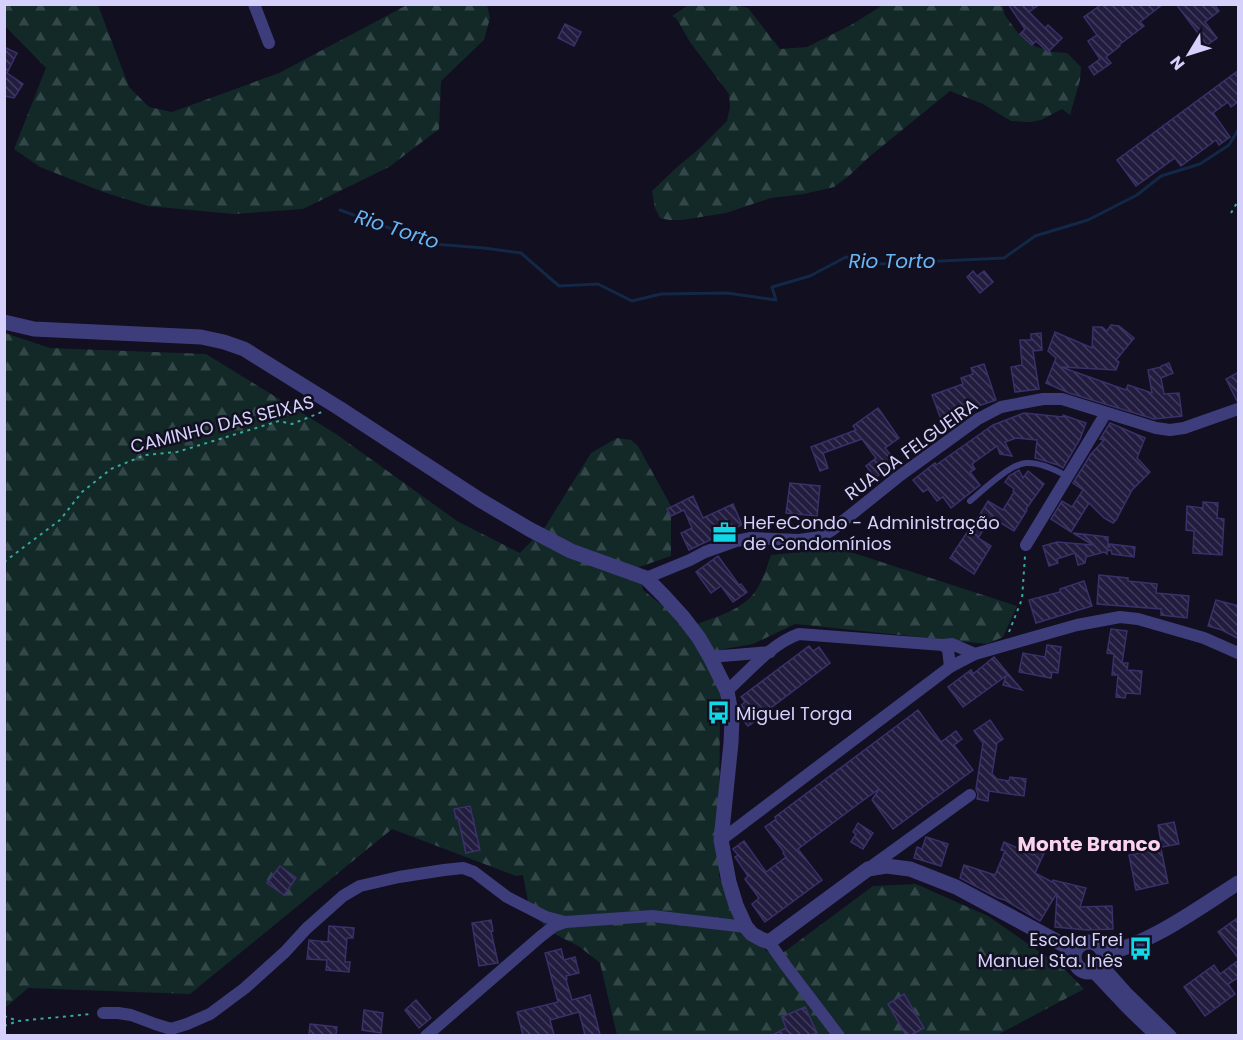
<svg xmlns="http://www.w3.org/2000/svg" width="1243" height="1040" viewBox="0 0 1243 1040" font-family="Poppins,sans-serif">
  <defs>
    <pattern id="forest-firs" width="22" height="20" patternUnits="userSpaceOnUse" patternTransform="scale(1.5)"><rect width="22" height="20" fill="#122928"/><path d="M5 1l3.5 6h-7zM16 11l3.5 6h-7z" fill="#344748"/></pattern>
    <pattern id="building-back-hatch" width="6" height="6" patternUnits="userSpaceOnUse" patternTransform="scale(1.5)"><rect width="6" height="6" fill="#221c3f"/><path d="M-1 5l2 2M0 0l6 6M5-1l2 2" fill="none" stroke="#413c5c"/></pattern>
  </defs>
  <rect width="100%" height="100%" fill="#110f20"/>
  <g fill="url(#forest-firs)">
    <path d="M4,5H98L129,87L149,107L172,112L279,73L407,5H487L490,18L484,40L441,81L439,129L389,167L303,209L234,214L148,206L106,193L40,167L14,149L46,68L5,26Z"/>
    <path d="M688,5H736L748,8L780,49L807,47L851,25L883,5H1003L1004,14L1018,33L1034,46L1053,52L1067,53L1081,67L1080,80L1070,115L1062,109L1041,120L1030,122L1011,121L983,104L950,91L869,157L850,175L834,187L804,194L771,198L726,213L682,220H669L660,218L655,208L652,191L676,168L700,148L727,121L730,107L729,94L690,42L676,18L672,16Z"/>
    <path d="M5,333L50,348L206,354L336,434L457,521L520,553L545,527L591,453L617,438L631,440L638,446L671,506V556L639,567L643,590L689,627C709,619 734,613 750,598C761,587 766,569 771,555L811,551L832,546L1017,606L1003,637L987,644L795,624L753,644L724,649L708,664L720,687L719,876L736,917L757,943L776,958L873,886L916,884L988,916L1063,968L1084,989L997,1035H617L600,963L580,947L553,933L530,912L523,875L516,876L392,829L190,994L28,988L5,1008Z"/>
  </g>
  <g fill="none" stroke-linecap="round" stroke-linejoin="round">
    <path stroke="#122846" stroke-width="3" d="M340,210L433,244L484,248L521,253L559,286L598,284L632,301L661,294L727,293L776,300L772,287L810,276L846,257L878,264L1004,258L1035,236L1088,220L1137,195L1161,176L1200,164L1229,145L1238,130"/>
  </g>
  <g fill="url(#building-back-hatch)" stroke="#3a306a" stroke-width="1.5">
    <path d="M1008,4H1040L1029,12L1045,28L1048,25L1062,38L1048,52L1036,41L1032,45L1020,34L1025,29Z"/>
    <path d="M1102,4H1163L1140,22L1144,26L1119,45L1120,46L1106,57L1111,63L1094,75L1089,67L1100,59L1088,41L1097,35L1084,17Z"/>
    <path d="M1176,4H1214L1219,11L1205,22L1217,38L1207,45Z"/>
    <path d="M565,24L581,32L574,46L558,38Z"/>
    <path d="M4,47L17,53L7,73L23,84L14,98L4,96Z"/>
    <path d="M1239,70V101L1231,107L1228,102L1213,113L1230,137L1219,145L1216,140L1181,166L1175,158L1136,186L1117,160Z"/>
    <path d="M973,271L977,276L984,271L993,282L980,293L967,277Z"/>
    <path d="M1111,325L1119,326L1134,338L1116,360L1119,362L1116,370L1061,367L1126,390L1128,385L1152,393L1148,370L1161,367V366L1169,363L1173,373L1161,378L1164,394L1179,393L1182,416L1154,419L1069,393L1046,383L1056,358L1048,351L1055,332L1092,348L1093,327H1102L1107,331Z"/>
    <path d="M1041,333L1042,350L1033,351L1039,389L1015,392L1011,367L1022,365L1020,340H1031V334Z"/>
    <path d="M984,364L996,400L963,411L964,414L942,422L932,395L963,384L961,378L973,374L971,368Z"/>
    <path d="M1239,372V401H1237L1226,379Z"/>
    <path d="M878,408L899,438L885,448L896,462L875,478L866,466L876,458L862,439L823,453L828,468L820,471L811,447L856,430L853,426Z"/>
    <path d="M1024,413L1063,417V415L1086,423L1080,439L1063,468L1058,465L1035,458L1037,440L1016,438L1005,442L1012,456L1000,454L997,446L972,464L975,469L970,472L980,485L951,508L943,497L937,501L928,489L923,492L913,480L935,463L936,465L993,425Z"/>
    <path d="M1110,423L1145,438L1137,458L1150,472L1132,490L1116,520L1113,523L1104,518L1089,503L1071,532L1051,519L1062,501L1072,507L1083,490L1073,483L1091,454L1104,440L1100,439Z"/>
    <path d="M1019,470L1023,478L1028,471L1044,484L1026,509L1027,510L1014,531L991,517L978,538L991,546L974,574L950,558L968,531L969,532L988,501L1003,510L1014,492L1013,491L1014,489L1005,482L1009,476Z"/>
    <path d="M790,483L820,486L817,516L786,513Z"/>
    <path d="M693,496L703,518L733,504L742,525L689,550L681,533L692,528L684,510L671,516L667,509Z"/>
    <path d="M1203,502L1218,503L1217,518L1224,519L1222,555L1193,553L1194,531L1186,530L1187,506L1203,508Z"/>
    <path d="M1073,533L1108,537V547H1110L1109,544L1135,547L1134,557L1112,554L1111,550L1107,551V554L1104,552L1086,557L1085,563L1078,565L1075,553L1057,559L1058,563L1049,566L1043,546L1057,542L1093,545Z"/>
    <path d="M718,556L739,585L741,584L747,592L733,602L721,586L711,593L696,572Z"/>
    <path d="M1099,575L1128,578V581L1157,584L1156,593L1189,596L1187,618L1161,615V609L1097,604Z"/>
    <path d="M1084,581L1092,606L1036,623L1029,600L1060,592V589Z"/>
    <path d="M1216,600L1239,606V639L1222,630L1208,626Z"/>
    <path d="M1111,629L1127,631L1122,663H1128L1127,670L1142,671L1140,694L1126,693L1125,698L1116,697L1118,675H1112L1114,654L1107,653Z"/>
    <path d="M1047,645L1061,647L1058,673L1052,672L1051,678L1019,672L1023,653L1045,657Z"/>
    <path d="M809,646L813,651L819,647L830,663L756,719L757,720L748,726L742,719L744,717L741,712L740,706L745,702L741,697Z"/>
    <path d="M994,657L1022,690L1003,685L1006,676L963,707L948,687L971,670L973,674Z"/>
    <path d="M918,710L941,742L956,731L962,739L954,745L973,770L893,829L872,800L879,789L865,799L798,849L822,880L765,922L752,904L759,898L745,879L748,876L735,857L738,855L733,849L744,841L766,872L786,857L783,853L784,852L765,827L776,819L775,817Z"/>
    <path d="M990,720L1003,739L997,743L992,774L997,779L1009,781L1010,777L1026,779L1024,796L989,791L988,801L977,799L978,794L976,789L983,743L974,731Z"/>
    <path d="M470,806L480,850L466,853L458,818L456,819L454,809Z"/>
    <path d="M1174,822L1179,844L1162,847L1158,825Z"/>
    <path d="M858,823L873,833L863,849L851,842L856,834L853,832Z"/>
    <path d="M926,837L948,844L941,866L914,858L917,847L922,849Z"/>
    <path d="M1004,842L1033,855L1037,845L1046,849L1035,873L1052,882L1053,880L1086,888L1080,907L1112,906L1113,929L1087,930L1055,927L1057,893L1040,921L1005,900L998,898L960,878L964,865L995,875L1005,851L1001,850Z"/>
    <path d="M1161,849L1168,883L1136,890L1129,855Z"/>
    <path d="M280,866L296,878L284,895L267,883Z"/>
    <path d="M1239,917V959L1218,932Z"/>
    <path d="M491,920L493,931H491L498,963L479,966L472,923Z"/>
    <path d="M329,926L354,928L353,938H347L345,962H350L349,972L326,970L327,960L307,959L309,940L328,942Z"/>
    <path d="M561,949L564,960L575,957L579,973L566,976L567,979L566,980L572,1000L590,995L600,1035H585L579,1012L550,1020L554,1035H523L517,1012L558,1002L545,953Z"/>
    <path d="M1239,960V977L1228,984L1235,994L1205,1016L1184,987L1214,965L1220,974Z"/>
    <path d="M904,994L924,1028L911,1035H906L888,1004Z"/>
    <path d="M416,1000L431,1018L419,1028L405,1010Z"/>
    <path d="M805,1007L817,1033L811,1035H773L786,1028L782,1017Z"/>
    <path d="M364,1010L383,1013L381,1033L362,1030Z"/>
    <path d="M310,1024L337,1027L336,1035H309Z"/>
  </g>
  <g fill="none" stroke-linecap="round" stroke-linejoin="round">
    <g stroke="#37a9a0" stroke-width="2" stroke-dasharray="3 4.5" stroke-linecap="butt">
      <path d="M1231,213L1238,201"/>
      <path d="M4,562L60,520L82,492L111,469L145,455L177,452L279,421L292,424L322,412"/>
      <path d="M1009,632L1022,599L1025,556"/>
      <path d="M4,1016L18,1021"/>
      <path d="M4,1026L18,1021L91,1014"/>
    </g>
    <path stroke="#3e3d7b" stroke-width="6" d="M970,501C983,490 1010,464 1026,463C1039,462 1056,470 1067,476"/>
    <g stroke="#3e3d7b" stroke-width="12">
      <path d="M254,4L269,43"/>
      <path d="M1026,545L1106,413"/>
      <path d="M646,578L690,560L705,552L736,541L751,538L799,540L820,537L832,530L898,477L978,419L1001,407L1043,399H1062L1156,428L1170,430L1184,428L1238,409"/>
      <path d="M943,645L952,644L975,654"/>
      <path d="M710,657L770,652"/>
      <path d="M727,691C748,672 772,643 799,634L943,645L948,649L950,667"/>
      <path d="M721,840L950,667L975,654L1077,625L1120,617L1138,619L1204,638L1238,653"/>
      <path d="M869,868L970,795"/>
      <path d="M769,942L786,966L839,1036"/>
      <path d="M1102,965L1126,992L1171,1036"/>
      <path d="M1093,972L1126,1007L1156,1036"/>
      <path d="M103,1013H118L131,1015L155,1024L171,1029L187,1024L210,1014L245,988L285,952L306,929L343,896L360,886L399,877L444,870L463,868L474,872L507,897L546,917L565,922L652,916L746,927"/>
      <path d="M426,1036L540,937L554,926L565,922"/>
    </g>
    <g stroke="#3e3d7b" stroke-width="15">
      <path d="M4,322L34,329L201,337L224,342L244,349L339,408L480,500L529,529L571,551L646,578L663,595L683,617L699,638L710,657L727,691L732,718L731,743L721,840L729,882L736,905L746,927L752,934L761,939L769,942L868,869L886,866L910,869L956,887L1075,951"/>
      <circle cx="1089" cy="957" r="15"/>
      <path d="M1104,954C1152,943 1197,909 1238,883"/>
    </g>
  </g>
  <defs>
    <symbol id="office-bare" viewBox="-9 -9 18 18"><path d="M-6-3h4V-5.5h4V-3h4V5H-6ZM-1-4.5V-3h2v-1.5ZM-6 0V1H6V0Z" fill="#12d7e7" stroke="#110f20" stroke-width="2.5" paint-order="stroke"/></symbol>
    <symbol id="bus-bare" viewBox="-9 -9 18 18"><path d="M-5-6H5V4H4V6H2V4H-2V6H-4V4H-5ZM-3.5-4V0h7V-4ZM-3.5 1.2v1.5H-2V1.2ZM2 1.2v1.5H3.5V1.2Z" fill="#12d7e7" stroke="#110f20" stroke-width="2.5" paint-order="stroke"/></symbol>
  </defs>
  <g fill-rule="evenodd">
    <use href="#office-bare" x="708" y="516" width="33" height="33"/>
    <use href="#bus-bare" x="702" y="696" width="33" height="33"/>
    <use href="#bus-bare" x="1124" y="932" width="33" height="33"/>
  </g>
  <g text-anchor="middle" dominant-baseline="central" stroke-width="5" stroke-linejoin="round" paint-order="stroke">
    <g font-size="18" fill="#d5d1fc" stroke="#110f20">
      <text transform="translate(222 424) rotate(-14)">CAMINHO DAS SEIXAS</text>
      <text transform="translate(911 449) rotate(-36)">RUA DA FELGUEIRA</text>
    </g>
    <g font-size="18" fill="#d5d1fc" stroke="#110f20" text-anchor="start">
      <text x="743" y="522">HeFeCondo - Administração<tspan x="743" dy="21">de Condomínios</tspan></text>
      <text x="736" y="713">Miguel Torga</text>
      <text x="1123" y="939" text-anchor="end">Escola Frei<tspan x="1123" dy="21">Manuel Sta. Inês</tspan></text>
    </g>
    <g font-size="20" font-style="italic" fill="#67b6f3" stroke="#110f20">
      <text transform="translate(397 229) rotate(18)">Rio Torto</text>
      <text x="892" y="261">Rio Torto</text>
    </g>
    <g font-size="20" font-weight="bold" fill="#fcd3ee" stroke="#110f20">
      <text x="1089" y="844">Monte Branco</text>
    </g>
  </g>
  <rect width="1243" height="1040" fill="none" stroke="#d5d1fc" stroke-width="12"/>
  <g transform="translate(1189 54) rotate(232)" stroke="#110f20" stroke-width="4.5" paint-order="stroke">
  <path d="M0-4.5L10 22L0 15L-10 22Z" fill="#d5d1fc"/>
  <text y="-9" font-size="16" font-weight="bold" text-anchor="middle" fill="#d5d1fc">N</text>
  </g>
</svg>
